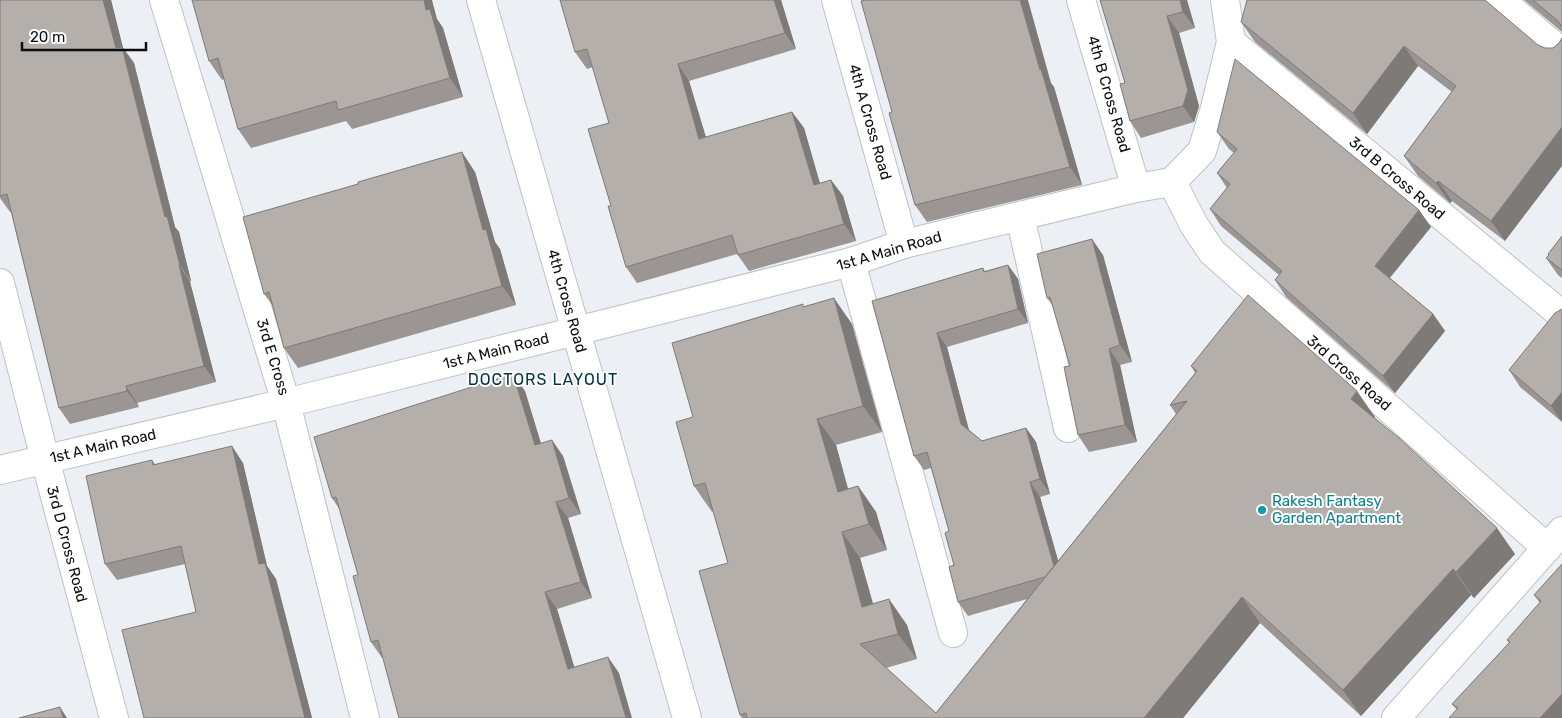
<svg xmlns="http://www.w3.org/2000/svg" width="1562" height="718" viewBox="0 0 1562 718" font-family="Rubik,sans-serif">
  <rect width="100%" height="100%" fill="#eceff4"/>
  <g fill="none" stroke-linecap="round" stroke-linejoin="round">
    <defs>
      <g id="minor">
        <path d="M164,0L286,403L365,718"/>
        <path d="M481,0L687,718"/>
        <path d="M836,0L904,244"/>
        <path d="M1081,0L1136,188"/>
        <path d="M1500,0L1562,53"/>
        <path d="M1231,42L1562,315"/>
        <path d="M1172,182L1194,225L1212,252L1547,548"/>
        <path d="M1020,216L1068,428"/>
        <path d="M851,262L953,633"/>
        <path d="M0,283L45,459L114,718"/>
        <path d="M0,470L286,403L576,331L851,262L904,244L1136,188L1172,182L1202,151L1215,108L1231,42L1225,0"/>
        <path d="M1396,718L1562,531"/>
      </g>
    </defs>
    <use href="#minor" stroke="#bec1c6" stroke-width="30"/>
    <use href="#minor" stroke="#fff" stroke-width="28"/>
  </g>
  <g fill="#9b9693">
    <path d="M0,0H111L123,48L134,63L175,227L179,232L191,281L190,282L216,382L137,403L139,407L70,424L59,408L11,212H10L0,198Z"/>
    <path d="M192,0L437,19L443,28L463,97L352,129L346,121L251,148L238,129L224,79L222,80L209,61Z"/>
    <path d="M560,0H781L796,49L689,81L706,137L792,112L804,128L820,183L831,180L843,196L856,241L749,271L737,254L637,283L626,267L611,206L609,123L593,67L587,69L575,52Z"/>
    <path d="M1100,0H1187L1195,28L1179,33L1199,106L1194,122L1141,138L1130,121L1125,83Z"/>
    <path d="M1485,0L1505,241L1452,201L1450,203L1418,176L1404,156L1452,92L1418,66L1367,134L1255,42L1241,22Z"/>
    <path d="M1524,0H1562V32Z"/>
    <path d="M1051,83L1054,87L1082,185L927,222L915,205L892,112Z"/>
    <path d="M1217,132L1419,210L1431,227L1390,278L1433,314L1445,331L1395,393L1286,297L1275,280L1279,275L1221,226L1210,209L1227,188L1217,173L1234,153L1229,149Z"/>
    <path d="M475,172L495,242L500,249L516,305L298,368L284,348L273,306L264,294Z"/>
    <path d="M1562,236V278L1558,275L1546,258Z"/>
    <path d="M1103,255L1132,362L1120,365L1137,442L1089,452L1078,435L1070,366L1053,306L1047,298Z"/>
    <path d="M1008,265L1018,279L1028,323L947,347L969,430L982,441L1026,428L1036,442L1050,494L1040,497L1058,561L1176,414L1170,405L1195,373L1191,366L1375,417L1374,418L1515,554L1474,598L1471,595L1361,716L1260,623L1183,718H742L740,715L728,563L713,511L712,512L694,486L693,417L804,307L852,324L882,432L836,445L848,489L858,486L876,512L887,550L860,558L873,604L907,625L917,659L886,668L936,713L1027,599L968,616L958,602L949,531L931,468L924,470L914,456L872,301L983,268L985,271Z"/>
    <path d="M1562,309V422L1520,387L1509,370Z"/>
    <path d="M525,391L541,443L563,456L581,514L568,518L592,598L557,609L574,667L619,673L382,658L371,642L358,575L340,510L332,498Z"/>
    <path d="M152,460L155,464L243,463L267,566L276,579L312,718H144L196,612L185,564L117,580L105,564Z"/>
    <path d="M1562,564V718L1457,710L1452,704L1509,643L1507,640L1540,603L1534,595Z"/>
  </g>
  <g fill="#7e7a78">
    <path d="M103,0H111L123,48L134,63L175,227L179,232L191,281L180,265L165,217L116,48Z"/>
    <path d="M424,0H432L437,19L443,28L463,97L450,78L426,10Z"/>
    <path d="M774,0H781L796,49L785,33Z"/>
    <path d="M1020,0H1028L1051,83L1054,87L1082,185L1070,167L1040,70Z"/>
    <path d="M1180,0H1187L1195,28L1183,12Z"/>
    <path d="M1167,16L1179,33L1199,106L1194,122L1183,106Z"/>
    <path d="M1404,46L1418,66L1367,134L1353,113Z"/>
    <path d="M678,64L689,81L711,155L699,139Z"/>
    <path d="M792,112L804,128L825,202L814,185Z"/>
    <path d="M1562,127V166L1505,241L1491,221Z"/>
    <path d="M462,152L475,172L495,242L500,249L516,305L502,286L483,230Z"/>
    <path d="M831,180L843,196L856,241L844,224Z"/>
    <path d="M1438,181L1452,201L1450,203L1436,183Z"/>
    <path d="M1419,210L1431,227L1386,282L1375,266Z"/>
    <path d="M1092,239L1103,255L1132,362L1120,345Z"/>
    <path d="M179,265L190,282L216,382L204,366Z"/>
    <path d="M1008,265L1018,279L1028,323L1018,309Z"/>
    <path d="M834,298L852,324L882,432L863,406Z"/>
    <path d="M1433,314L1445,331L1395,393L1383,376Z"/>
    <path d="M937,333L947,347L971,438L961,424Z"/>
    <path d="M1109,349L1120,365L1137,442L1125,425Z"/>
    <path d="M513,374L525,391L546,461L535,445Z"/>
    <path d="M126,386L137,403L139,407L127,391Z"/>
    <path d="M1357,391L1375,417L1369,425L1351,399Z"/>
    <path d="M1562,392V422L1551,406Z"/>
    <path d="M817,419L836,445L856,518L838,492Z"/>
    <path d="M1026,428L1036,442L1050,494L1040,479Z"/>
    <path d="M552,440L563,456L581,514L569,498Z"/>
    <path d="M232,446L243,463L267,566L276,579L312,718H305L259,564Z"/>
    <path d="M1030,482L1040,497L1066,588L1056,574Z"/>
    <path d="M858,486L876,512L887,550L869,524Z"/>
    <path d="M556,502L568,518L592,598L581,582Z"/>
    <path d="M1497,528L1515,554L1474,598L1456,572Z"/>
    <path d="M842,532L860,558L881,632L862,607Z"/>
    <path d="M1453,569L1471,595L1361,716L1343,690Z"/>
    <path d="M545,592L557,609L580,686L568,669Z"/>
    <path d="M1242,597L1260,623L1183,718H1144Z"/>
    <path d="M889,599L907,625L917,659L898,634Z"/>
    <path d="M608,657L619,673L632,718H626Z"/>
    <path d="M1562,694V718H1540Z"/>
    <path d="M60,707L67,718H63Z"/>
  </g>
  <g fill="#b4afab" stroke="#7e7a78">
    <path d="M0,0H103L116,48L122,47L165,217L167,216L180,265H179L204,366L126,386L127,391L59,408L7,194L0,196Z"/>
    <path d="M192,0H424L426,10L430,9L450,78L338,110L336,101L238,129L218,58L209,61Z"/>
    <path d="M560,0H774L785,33L678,64L699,139L792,112L814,185L831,180L844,224L738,255L732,235L626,267L608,206H611L588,129L609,123L587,49L575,52Z"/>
    <path d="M866,0H1020L1040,70L1041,69L1070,167L915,205L889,113L892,112L861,1Z"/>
    <path d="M1100,0H1180L1183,12L1167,16L1188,90L1183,106L1130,121L1120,84L1125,83Z"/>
    <path d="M1247,0H1485L1538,45L1545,48H1553L1559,43L1562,38V127L1491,221L1438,181L1436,183L1404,156L1456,86L1404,46L1353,113L1241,22Z"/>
    <path d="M1533,0H1562V27L1558,21Z"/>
    <path d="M1235,59L1419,210L1375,266L1433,314L1383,376L1275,280L1282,271L1210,209L1230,184L1217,173L1237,149L1217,132Z"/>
    <path d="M462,152L483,230L486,229L502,286L284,348L269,292L264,294L243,217L358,184V182Z"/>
    <path d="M1562,236V270L1546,258L1549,255L1548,254Z"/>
    <path d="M1092,239L1120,345L1109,349L1125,425L1078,435L1064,367L1070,366L1050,297L1047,298L1037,254Z"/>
    <path d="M1008,265L1018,309L937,333L961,424L982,441L1026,428L1040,479L1030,482L1054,566L1045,577L958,602L949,567L954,565L945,533L949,531L927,452L914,456L872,301L983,268L984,272Z"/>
    <path d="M1248,295L1357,391L1351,399L1399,438L1497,528L1456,572L1453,569L1343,690L1242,597L1144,718H747L746,713L740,715L699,571L728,563L705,483L694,486L676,422L693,417L672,343L803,304V307L834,298L863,406L817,419L838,492L858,486L869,524L842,532L862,607L889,599L898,634L860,644L936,713L1187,401L1170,405L1197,371L1191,366Z"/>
    <path d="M1562,309V392L1551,406L1509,370L1555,313Z"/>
    <path d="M513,374L535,445L552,440L569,498L556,502L581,582L545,592L568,669L608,657L626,718H399L378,640L371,642L353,576L358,575L336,497L332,498L314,437Z"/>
    <path d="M232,446L259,564L265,563L305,718H144L122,630L196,612L181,546L105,564L86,476L152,460L153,465Z"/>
    <path d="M1562,564V694L1540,718H1449L1458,708L1452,704L1510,642L1507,640L1541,601L1534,595Z"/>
    <path d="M60,707L63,718H19Z"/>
  </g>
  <circle fill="#0f9aa8" stroke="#fff" stroke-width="2" cx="1262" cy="510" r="5"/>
  <g text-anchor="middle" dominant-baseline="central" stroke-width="4" stroke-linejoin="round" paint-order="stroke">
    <g font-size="15" fill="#0c0d0f" stroke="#fff">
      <text transform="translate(1109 94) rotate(74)">4th B Cross Road</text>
      <text transform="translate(870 122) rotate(74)">4th A Cross Road</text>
      <text transform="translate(1397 178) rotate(40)">3rd B Cross Road</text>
      <text transform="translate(889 251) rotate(-16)">1st A Main Road</text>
      <text transform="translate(567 301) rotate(74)">4th Cross Road</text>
      <text transform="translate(496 351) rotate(-14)">1st A Main Road</text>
      <text transform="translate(273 357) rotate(73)">3rd E Cross</text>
      <text transform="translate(1349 373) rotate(41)">3rd Cross Road</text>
      <text transform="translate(103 446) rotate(-13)">1st A Main Road</text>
      <text transform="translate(67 544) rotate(75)">3rd D Cross Road</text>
    </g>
    <g font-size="15" fill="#0d838f" stroke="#fff" text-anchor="start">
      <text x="1272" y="501">Rakesh Fantasy<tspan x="1272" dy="17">Garden Apartment</tspan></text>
    </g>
    <g font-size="16" letter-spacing="1" fill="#003345" stroke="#fff">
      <text x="543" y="379">DOCTORS LAYOUT</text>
    </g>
  </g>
  <path d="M22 42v8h124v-8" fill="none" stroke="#0c0d0f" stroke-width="2.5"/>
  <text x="30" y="42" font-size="15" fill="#0c0d0f" stroke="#ffffff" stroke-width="4" paint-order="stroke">20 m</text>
</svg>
